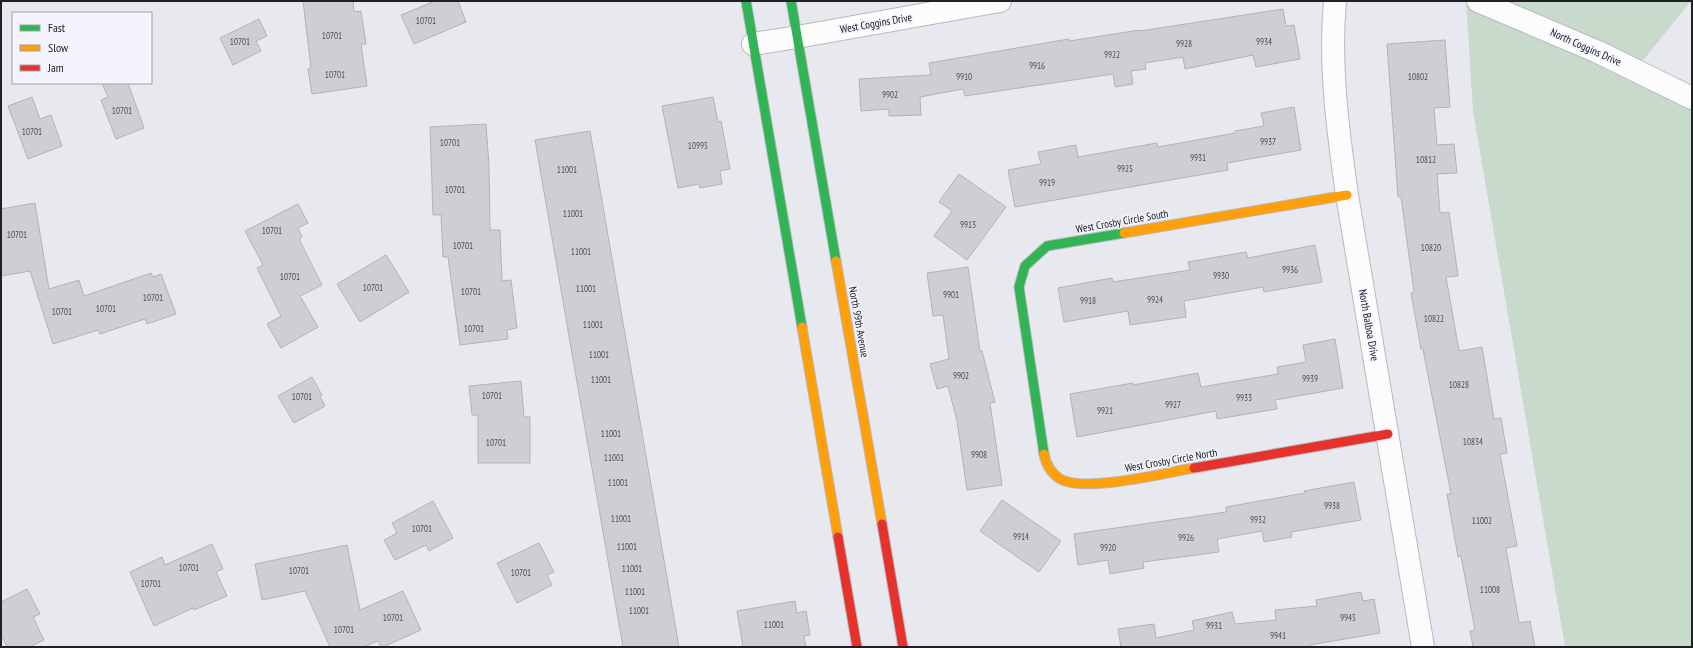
<svg xmlns="http://www.w3.org/2000/svg" width="1693" height="648" viewBox="0 0 1693 648" font-family="'PT Sans Narrow',sans-serif">
  <rect width="100%" height="100%" fill="#e8e9ef"/>
  <path fill="#c8dacc" d="M1466,1H1691L1636,69L1692,98V647H1565L1473,111Z"/>
  <g fill="#cecfd4" stroke="#b2b2b7">
    <path d="M303,1H353L354,12L361,11L366,44H361L367,86L312,94L308,69L311,68Z"/>
    <path d="M435,1H458L466,22L414,44L401,15Z"/>
    <path d="M1283,9L1286,26L1294,25L1300,59L1256,67L1253,55L1185,69L1183,57L1145,63L1146,69L1131,71L1133,84L1115,87L1113,74L965,96L963,89L920,97L921,115L889,116V109L861,111L859,79L931,75L929,63L1069,39V41L1140,30V31Z"/>
    <path d="M259,19L267,36L256,41L261,51L233,65L220,38Z"/>
    <path d="M1445,40L1450,107L1434,108L1437,145L1454,144L1457,173L1437,174L1440,213L1449,212L1458,276L1446,277L1459,351L1482,347L1494,419L1501,418L1507,453L1500,454L1517,546L1506,548L1519,623L1530,621L1535,647H1473L1470,631L1475,630L1461,556L1458,557L1447,494H1451L1423,349H1421L1411,293L1414,292L1401,197H1398L1387,44Z"/>
    <path d="M102,83H128L144,128L116,139L101,100L108,97Z"/>
    <path d="M32,97L40,119L51,115L62,146L28,159L8,106Z"/>
    <path d="M713,97L718,122L721,121L730,169L720,171L722,184L700,188L699,184L678,188L662,106Z"/>
    <path d="M1294,107L1301,150L1227,163L1228,170L1015,207L1008,170L1041,164L1038,152L1076,145L1078,157L1157,143L1158,147L1235,133V131L1264,126L1261,113Z"/>
    <path d="M486,124L489,166L490,230H500L502,281L511,280L517,328L507,330L508,339L460,345L448,257H443L441,215H433L430,127Z"/>
    <path d="M590,131L679,647H623L535,140Z"/>
    <path d="M959,174L1006,207L967,260L934,236L952,211L939,202Z"/>
    <path d="M35,203L49,289L79,280L84,296L151,273L153,277L161,274L176,314L147,324L145,319L100,334L98,330L53,344L30,271L1,276V209Z"/>
    <path d="M298,204L308,223L298,228L302,237L299,239L322,285L300,296L318,327L281,348L267,324L281,316L257,268L263,265L245,231Z"/>
    <path d="M1315,245L1322,282L1264,292L1263,287L1184,301L1186,317L1130,325L1128,311L1064,322L1058,288L1112,278L1113,282L1190,270L1188,262L1246,252L1248,258Z"/>
    <path d="M386,255L409,292L360,322L337,284Z"/>
    <path d="M968,267L980,351H982L995,402L990,403L1002,485L967,490L957,421L948,386L937,389L930,364L949,359L943,315L933,316L927,273Z"/>
    <path d="M1335,339L1343,388L1275,400L1277,409L1217,419L1216,411L1077,437L1070,394L1133,383V385L1198,373L1201,387L1278,374L1277,367L1306,362L1303,345Z"/>
    <path d="M312,377L322,395L320,396L325,406L294,423L278,396Z"/>
    <path d="M521,381L524,417H530V463H478V415H472L469,386Z"/>
    <path d="M1354,482L1361,520L1291,532L1292,537L1264,542L1262,531L1217,539L1219,552L1143,562L1144,568L1110,574L1108,560L1078,565L1074,534L1226,512V507L1305,493L1304,491Z"/>
    <path d="M1002,500L1061,541L1039,572L980,531Z"/>
    <path d="M433,501L453,538L429,551L426,545L395,560L384,540L397,533L392,523Z"/>
    <path d="M539,543L554,572L547,575L552,585L517,603L497,563Z"/>
    <path d="M212,544L223,569L216,572L227,596L194,610L193,608L154,626L130,572L162,557L165,565Z"/>
    <path d="M347,545L360,610L403,591L421,630L383,647H381L378,641L363,647H330L305,591L262,600L255,564Z"/>
    <path d="M27,589L40,614L33,617L44,640L29,647H7L1,634V602Z"/>
    <path d="M1361,592L1363,601L1374,599L1380,633L1310,645L1311,647H1121L1118,629L1154,624L1156,638L1194,630L1192,621L1232,612L1235,624L1276,620L1275,610L1317,606L1316,600Z"/>
    <path d="M795,601L797,613L806,611L810,635L804,636L806,647H743L737,611Z"/>
  </g>
  <g fill="none" stroke-linecap="round" stroke-linejoin="round">
    <defs>
      <g id="street">
        <path d="M1335,1C1329,66 1338,131 1347,195L1423,647"/>
        <path d="M1478,1L1598,52L1692,98"/>
        <path d="M753,44L797,37L1000,1"/>
      </g>
      <g id="fast">
        <path d="M746,1L802,327"/>
        <path d="M791,1L836,261"/>
        <path d="M1044,454L1019,287L1025,266L1047,246L1124,233"/>
      </g>
      <g id="slow">
        <path d="M1124,233L1347,195"/>
        <path d="M836,261L882,524"/>
        <path d="M802,327L838,537"/>
        <path d="M1044,454C1046,465 1051,473 1060,479C1086,493 1163,473 1194,468"/>
      </g>
      <g id="jam">
        <path d="M1194,468L1388,434"/>
        <path d="M882,524L903,647"/>
        <path d="M838,537L857,647"/>
      </g>
    </defs>
    <use href="#street" stroke="#b9b9be" stroke-width="24"/>
    <use href="#fast" stroke="#b9b9be" stroke-width="11"/>
    <use href="#slow" stroke="#b9b9be" stroke-width="11"/>
    <use href="#jam" stroke="#b9b9be" stroke-width="11"/>
    <use href="#street" stroke="#fcfcfd" stroke-width="22"/>
    <use href="#fast" stroke="#30b455" stroke-width="9"/>
    <use href="#slow" stroke="#ff9f0a" stroke-width="9"/>
    <use href="#jam" stroke="#e5322d" stroke-width="9"/>
  </g>
  <g text-anchor="middle" dominant-baseline="central" stroke-width="3" stroke-linejoin="round" paint-order="stroke">
    <g font-size="9" fill="#4c4c51">
      <text x="426" y="20">10701</text>
      <text x="332" y="35">10701</text>
      <text x="240" y="41">10701</text>
      <text x="1264" y="41">9934</text>
      <text x="1184" y="43">9928</text>
      <text x="1112" y="54">9922</text>
      <text x="1037" y="65">9916</text>
      <text x="335" y="74">10701</text>
      <text x="964" y="76">9910</text>
      <text x="1418" y="76">10802</text>
      <text x="890" y="94">9902</text>
      <text x="122" y="110">10701</text>
      <text x="32" y="131">10701</text>
      <text x="1268" y="141">9937</text>
      <text x="450" y="142">10701</text>
      <text x="698" y="145">10995</text>
      <text x="1198" y="157">9931</text>
      <text x="1426" y="159">10812</text>
      <text x="1125" y="168">9925</text>
      <text x="567" y="169">11001</text>
      <text x="1047" y="182">9919</text>
      <text x="455" y="189">10701</text>
      <text x="573" y="213">11001</text>
      <text x="968" y="224">9913</text>
      <text x="272" y="230">10701</text>
      <text x="17" y="234">10701</text>
      <text x="463" y="245">10701</text>
      <text x="1431" y="247">10820</text>
      <text x="581" y="251">11001</text>
      <text x="1290" y="269">9936</text>
      <text x="1221" y="275">9930</text>
      <text x="290" y="276">10701</text>
      <text x="373" y="287">10701</text>
      <text x="586" y="288">11001</text>
      <text x="471" y="291">10701</text>
      <text x="951" y="294">9901</text>
      <text x="153" y="297">10701</text>
      <text x="1155" y="299">9924</text>
      <text x="1088" y="300">9918</text>
      <text x="106" y="308">10701</text>
      <text x="62" y="311">10701</text>
      <text x="1434" y="318">10822</text>
      <text x="593" y="324">11001</text>
      <text x="474" y="328">10701</text>
      <text x="599" y="354">11001</text>
      <text x="961" y="375">9902</text>
      <text x="1310" y="378">9939</text>
      <text x="601" y="379">11001</text>
      <text x="1459" y="384">10828</text>
      <text x="492" y="395">10701</text>
      <text x="302" y="396">10701</text>
      <text x="1244" y="397">9933</text>
      <text x="1173" y="404">9927</text>
      <text x="1105" y="410">9921</text>
      <text x="611" y="433">11001</text>
      <text x="1473" y="441">10834</text>
      <text x="496" y="442">10701</text>
      <text x="979" y="454">9908</text>
      <text x="614" y="457">11001</text>
      <text x="618" y="482">11001</text>
      <text x="1332" y="505">9938</text>
      <text x="621" y="518">11001</text>
      <text x="1258" y="519">9932</text>
      <text x="1482" y="520">11002</text>
      <text x="422" y="528">10701</text>
      <text x="1021" y="536">9914</text>
      <text x="1186" y="537">9926</text>
      <text x="627" y="546">11001</text>
      <text x="1108" y="547">9920</text>
      <text x="189" y="567">10701</text>
      <text x="632" y="568">11001</text>
      <text x="299" y="570">10701</text>
      <text x="521" y="572">10701</text>
      <text x="151" y="583">10701</text>
      <text x="1490" y="589">11008</text>
      <text x="635" y="591">11001</text>
      <text x="639" y="610">11001</text>
      <text x="393" y="617">10701</text>
      <text x="1348" y="617">9945</text>
      <text x="774" y="624">11001</text>
      <text x="1214" y="625">9931</text>
      <text x="344" y="629">10701</text>
      <text x="1278" y="635">9941</text>
    </g>
    <g font-size="11" fill="#202125" stroke="#f3f4fd">
      <text transform="translate(876 23) rotate(-10)">West Coggins Drive</text>
      <text transform="translate(1586 47) rotate(24)">North Coggins Drive</text>
      <text transform="translate(1122 221) rotate(-10)">West Crosby Circle South</text>
      <text transform="translate(859 322) rotate(80)">North 99th Avenue</text>
      <text transform="translate(1369 325) rotate(80)">North Balboa Drive</text>
      <text transform="translate(1171 460) rotate(-10)">West Crosby Circle North</text>
    </g>
  </g>
  <rect width="1693" height="648" fill="none" stroke="#202125" stroke-width="4"/>
  <rect x="12" y="12" width="140" height="72" fill="#f3f4fd" stroke="#9fa0a7"/>
  <rect x="20" y="25" width="20" height="6" fill="#30b455" stroke="#9fa0a7"/>
  <text x="48" y="32" font-size="12" fill="#202125">Fast</text>
  <rect x="20" y="45" width="20" height="6" fill="#ff9f0a" stroke="#9fa0a7"/>
  <text x="48" y="52" font-size="12" fill="#202125">Slow</text>
  <rect x="20" y="65" width="20" height="6" fill="#e5322d" stroke="#9fa0a7"/>
  <text x="48" y="72" font-size="12" fill="#202125">Jam</text>
</svg>
